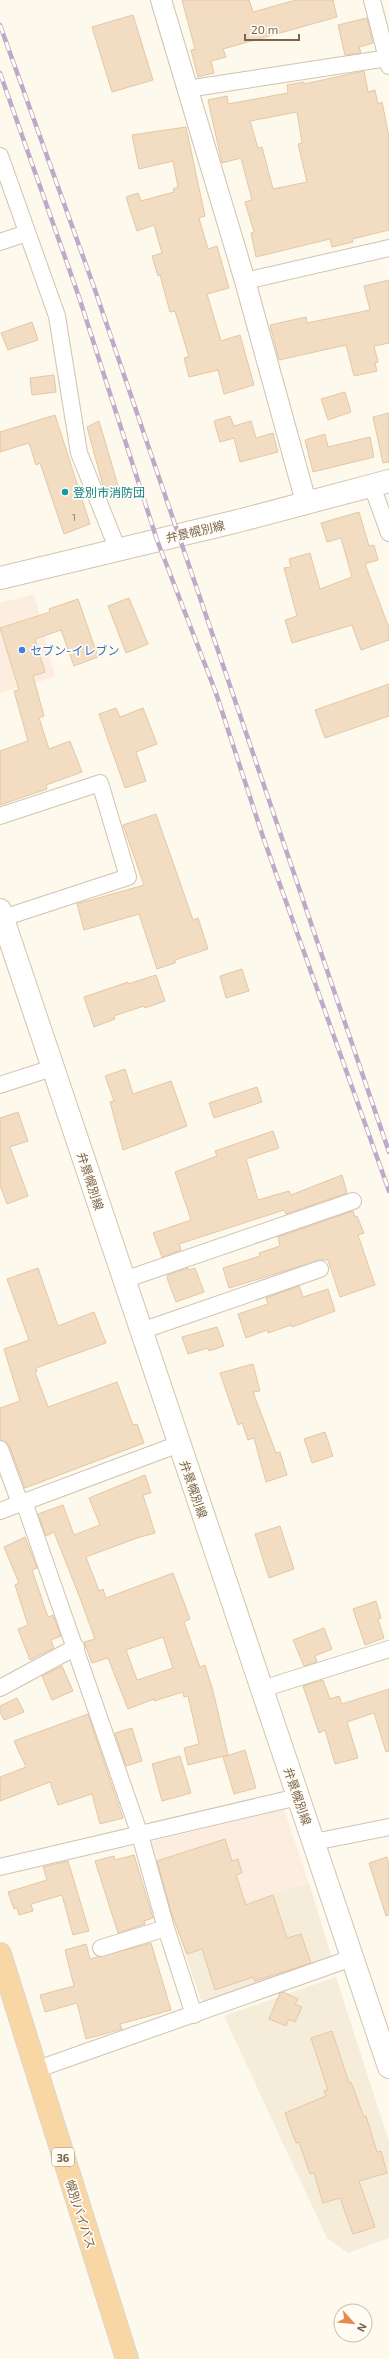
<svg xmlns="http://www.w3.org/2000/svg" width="389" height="2359" viewBox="0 0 389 2359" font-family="'Exo 2','Noto Sans JP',sans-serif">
  <rect width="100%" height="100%" fill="#fdf9ec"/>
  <g fill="#f5ecda">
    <path d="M309,1883L332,1958L208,2002L201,2000L174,1921Z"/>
    <path d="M336,1977L389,2142V2238L348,2253L327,2238L224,2016Z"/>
  </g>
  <g fill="#fdede0">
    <path d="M34,594L55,677L0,693V603Z"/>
    <path d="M284,1809L309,1883L174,1921L150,1842Z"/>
  </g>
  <g fill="#f2ddc3" stroke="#e5c7a4" fill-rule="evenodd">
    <path d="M182,0H249L253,12L296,0H333L337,17L223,49L226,57L211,61L214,73L198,77L191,50L195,49Z"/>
    <path d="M133,15L153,80L112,92L92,27Z"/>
    <path d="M367,18L373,43L359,47L361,53L345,55L338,25Z"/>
    <path d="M364,71L368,92L375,90L378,104L382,102L389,137V230L352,239L353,242L332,247L330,239L256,257L251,233L254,232L245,202L252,200L241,158L222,163L208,100L227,96L228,104L288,93L287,85L304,82V84ZM297,112L302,143L298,144L307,182L273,189L262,147L258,148L250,121Z"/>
    <path d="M186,127L205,216L199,218L208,249L217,246L229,288L207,294L221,341L240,335L254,385L224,394L218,370L189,377L184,358L189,357L175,311L170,312L160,275L158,276L152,256L162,253L154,225L137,231L126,197L138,193L141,201L174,192L173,189L178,187L173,161L139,169L132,135Z"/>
    <path d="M389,280V343L374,346L378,362L375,363L377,371L354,376L346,345L279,360L270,325L306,317L307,323L370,310L364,286Z"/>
    <path d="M32,322L38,340L8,350L1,333Z"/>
    <path d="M54,375L56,392L32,395L30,378Z"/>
    <path d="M345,392L351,412L328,420L321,399Z"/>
    <path d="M389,413V462L383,463L373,417Z"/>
    <path d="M55,415L90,524L64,534L40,463L36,465L29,443L0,452V432Z"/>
    <path d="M230,416L234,426L251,421L256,438L273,433L278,452L240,462L234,438L220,442L214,421Z"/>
    <path d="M99,421L119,489L105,493L87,427Z"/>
    <path d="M325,434L328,447L370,437L374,457L313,472L305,440Z"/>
    <path d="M359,512L369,546L374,545L378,560L365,564L389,628V640L361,650L352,625L292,643L285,620L297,616L284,568L291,567L289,559L310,553L320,589L352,577L341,538L327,542L321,523Z"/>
    <path d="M129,598L148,644L126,653L108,606Z"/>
    <path d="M78,599L98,657L74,666L61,630L35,639L45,672L33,676L44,716L39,718L49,749L70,741L82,772L46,785L47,789L0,805V751L28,741L14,691L19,690L0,628L50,612L49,609Z"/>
    <path d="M389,684V716L325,738L315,710Z"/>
    <path d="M116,708L120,717L143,708L157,744L136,752L146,781L125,788L99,714Z"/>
    <path d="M156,814L193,920L198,918L208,949L175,960V963L157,969L139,914L84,930L77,904L144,885L123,825Z"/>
    <path d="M242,969L249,991L226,998L220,976Z"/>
    <path d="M156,975L165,1001L145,1008L144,1006L114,1016L115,1019L94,1027L84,997L128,982V984Z"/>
    <path d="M125,1069L133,1094L171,1081L187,1126L123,1150L110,1102L114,1101L105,1076Z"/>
    <path d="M257,1087L262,1102L214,1118L209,1103Z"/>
    <path d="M18,1112L28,1141L10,1147L28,1196L7,1204L0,1185V1118Z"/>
    <path d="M273,1131L279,1148L246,1159L258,1200L289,1191L291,1195L342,1175L347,1193L286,1214L284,1210L179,1244L181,1250L162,1257L153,1233L191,1220L175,1172L217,1156L215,1151Z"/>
    <path d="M353,1211L355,1217L357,1216L364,1233L358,1235L375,1285L340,1297L328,1260H321L229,1288L223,1268L260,1256L259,1253L280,1246L278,1237Z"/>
    <path d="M38,1268L58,1326L94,1312L106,1343L36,1368L37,1371L35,1372L48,1407L117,1382L133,1425L137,1424L144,1443L25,1488L9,1445L0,1440V1408L20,1401L4,1349L29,1340L7,1279Z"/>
    <path d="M188,1268L189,1270L195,1268L204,1292L176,1302L167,1278L168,1275Z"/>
    <path d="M299,1286L303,1297L328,1289L335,1311L292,1327L291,1325L268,1333L267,1330L246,1338L238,1314L268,1304L266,1298Z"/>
    <path d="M217,1327L224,1346L209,1351L208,1348L188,1354L182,1337Z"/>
    <path d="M253,1364L260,1391L253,1392L276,1453L280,1452L287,1475L266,1482L254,1438L248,1440L242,1423L238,1425L220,1373Z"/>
    <path d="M325,1432L333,1456L312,1463L304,1439Z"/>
    <path d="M145,1475L151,1493L143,1495L155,1533L137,1538L86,1557L99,1591L103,1589L106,1598L173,1573L190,1619L184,1622L200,1667L205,1665L213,1691L228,1755L188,1765L184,1748L199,1744L188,1696L184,1697L183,1692L154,1701V1699L128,1709L108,1658L92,1663L84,1642L95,1639L80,1598L54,1532L46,1536L38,1514L63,1505L74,1535L100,1525L89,1498ZM163,1637L173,1668L137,1680L126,1650Z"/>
    <path d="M280,1526L294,1569L269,1578L255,1534Z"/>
    <path d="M25,1537L37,1568L32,1570L48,1617L53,1615L61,1636L51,1640L54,1648L30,1660L18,1629L28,1625L15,1585L19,1583L4,1547Z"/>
    <path d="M376,1601L381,1618L378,1619L384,1638L365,1645L353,1609Z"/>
    <path d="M324,1628L332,1649L315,1656L317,1662L304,1666L293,1640Z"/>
    <path d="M62,1666L73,1691L52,1700L42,1676Z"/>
    <path d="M323,1680L330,1699L339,1696L342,1704L389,1689V1751L386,1752L374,1713L347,1722L358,1758L335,1764L325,1730L319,1733L303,1686Z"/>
    <path d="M17,1698L24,1712L4,1720L0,1712V1706Z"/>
    <path d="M88,1714L123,1818L100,1824L92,1794L58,1805L50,1782L0,1801V1777L26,1767L14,1741Z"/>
    <path d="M132,1728L142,1761L126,1766L115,1733Z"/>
    <path d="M245,1750L256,1788L234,1794L223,1757Z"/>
    <path d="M180,1756L191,1793L162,1801L152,1764Z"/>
    <path d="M225,1839L232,1861L238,1859L242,1873L236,1875L246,1905L273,1895L287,1938L301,1934L311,1963L255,1981L253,1977L215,1990L202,1949L187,1954L171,1912L157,1861Z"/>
    <path d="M134,1855L153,1918L144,1921L145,1924L118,1933L95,1861L114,1856L115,1860Z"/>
    <path d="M387,1857L389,1865V1915L386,1916L369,1863Z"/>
    <path d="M68,1861L89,1931L73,1935L62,1895L31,1904L33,1911L19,1915L17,1908L14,1909L8,1892L47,1880L43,1867Z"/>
    <path d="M151,1943L171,2010L120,2024L122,2029L86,2039L77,2003L45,2012L40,1995L74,1986L65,1950L86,1944L90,1959Z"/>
    <path d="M283,1992L298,1999L295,2004L302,2007L295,2022L289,2019L286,2026L269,2019L280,1993Z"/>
    <path d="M332,2031L349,2083L351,2082L364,2117L366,2116L377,2152L381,2151L387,2173L359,2181L375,2227L353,2234L340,2198L323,2203L314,2173L310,2174L299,2142L296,2143L285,2113L326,2096L324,2091L328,2090L311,2038Z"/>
  </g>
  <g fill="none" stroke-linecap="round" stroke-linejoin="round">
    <defs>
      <g id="minor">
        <path d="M372,0L389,66"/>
        <path d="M187,89L389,58"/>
        <path d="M0,156L57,316L79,453L118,550"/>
        <path d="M0,242L27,233"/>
        <path d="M245,281L389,248"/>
        <path d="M372,486L389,533"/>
        <path d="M0,816L100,783L128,877L3,918"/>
        <path d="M0,1085L52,1068"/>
        <path d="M124,1280L353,1201"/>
        <path d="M141,1331L320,1269"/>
        <path d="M0,1449L20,1503"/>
        <path d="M24,1502L140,1835L166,1928L194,2015"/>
        <path d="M0,1511L179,1444"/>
        <path d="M0,1688L76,1647"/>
        <path d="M262,1689L389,1649"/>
        <path d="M314,1842L389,1827"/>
        <path d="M0,1867L298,1797"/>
        <path d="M101,1948L166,1928"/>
        <path d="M35,2070L352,1958"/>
      </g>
      <path id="tertiary" d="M161,0L245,281L306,502"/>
      <g id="secondary">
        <path d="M0,578L238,521L389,481"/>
        <path d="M0,910L389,2067"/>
      </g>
      <path id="trunk" d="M0,1954L127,2359"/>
    </defs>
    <use href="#minor" stroke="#d0c3b0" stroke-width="18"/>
    <use href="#tertiary" stroke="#d0c3b0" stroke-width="22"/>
    <use href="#secondary" stroke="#d3c4ae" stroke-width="24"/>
    <use href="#trunk" stroke="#dcd7d1" stroke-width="24"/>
    <use href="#minor" stroke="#fff" stroke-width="16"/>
    <use href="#tertiary" stroke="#fff" stroke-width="20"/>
    <use href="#secondary" stroke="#fff" stroke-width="22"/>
    <use href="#trunk" stroke="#f8d7a5" stroke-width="22"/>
    <defs>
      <g id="rail">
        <path d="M0,25L95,290L389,1152"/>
        <path d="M0,73L79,297L157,540L216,693L263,837L389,1191"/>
      </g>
    </defs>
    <use href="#rail" stroke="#bfa8c9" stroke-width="4.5"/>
    <use href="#rail" stroke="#fffcf3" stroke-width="3" stroke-dasharray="9" stroke-linecap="butt"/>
  </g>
  <circle fill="#0f9aa8" stroke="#fffcf3" stroke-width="1.5" cx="65" cy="492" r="4"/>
  <circle fill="#3f7fe0" stroke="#fffcf3" stroke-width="1.5" cx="22" cy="650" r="4"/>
  <g text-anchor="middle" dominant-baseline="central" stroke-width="3.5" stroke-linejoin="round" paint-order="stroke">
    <g font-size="10" fill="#97826a">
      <text x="74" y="517">1</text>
    </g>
    <rect fill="#fffcf3" stroke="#a1927f" stroke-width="1" x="52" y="2148" width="22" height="18" rx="3"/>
    <g font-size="11" font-weight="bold" fill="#79644d">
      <text x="63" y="2157">36</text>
    </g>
    <g font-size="12" fill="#0d838f" stroke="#fffcf3" text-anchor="start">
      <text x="73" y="492">登別市消防団</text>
    </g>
    <g font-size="12" fill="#79644d" stroke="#fffcf3">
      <text transform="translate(195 531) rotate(-13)">弁景幌別線</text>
      <text transform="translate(91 1181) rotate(72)">弁景幌別線</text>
      <text transform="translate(194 1489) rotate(71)">弁景幌別線</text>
      <text transform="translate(298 1796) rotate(71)">弁景幌別線</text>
      <text transform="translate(81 2214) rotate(72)">幌別バイパス</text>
    </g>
    <g font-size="12" fill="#366cbe" stroke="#fffcf3" text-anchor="start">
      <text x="30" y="650">セブン-イレブン</text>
    </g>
  </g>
  <g transform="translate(353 2323) rotate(117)"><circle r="19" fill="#fffcf3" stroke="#c9bfb1"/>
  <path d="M0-3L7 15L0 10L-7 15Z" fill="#e58a53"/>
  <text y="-6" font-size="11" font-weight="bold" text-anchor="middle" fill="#79644d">N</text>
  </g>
  <path d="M245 34v6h54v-6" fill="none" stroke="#79644d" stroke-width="2"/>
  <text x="251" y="34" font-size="12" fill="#79644d" stroke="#fffcf3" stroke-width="3" paint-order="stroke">20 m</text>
</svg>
